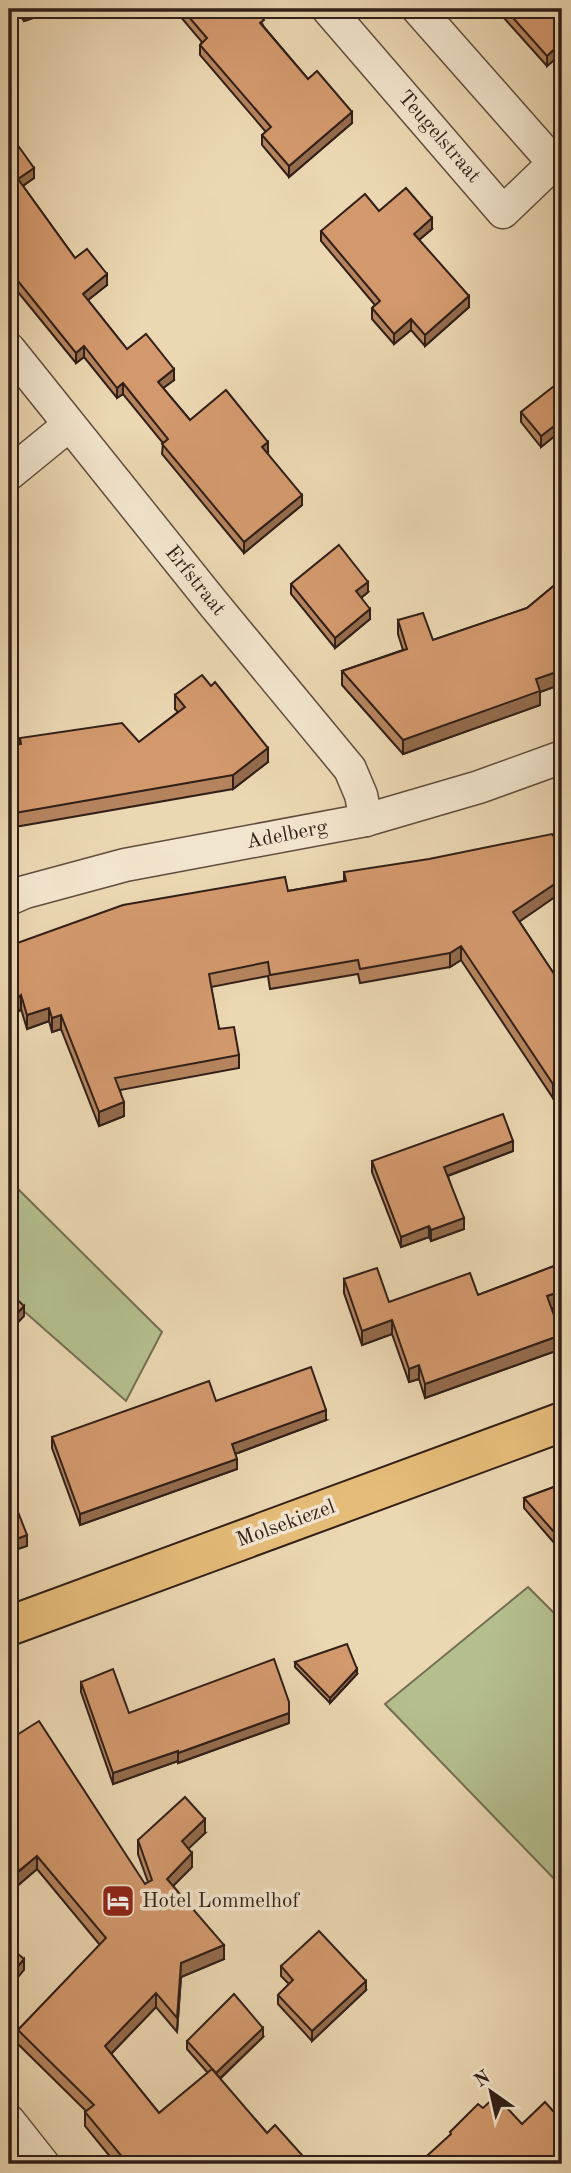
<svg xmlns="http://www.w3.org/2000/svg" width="571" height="2173" viewBox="0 0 571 2173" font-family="'Old Standard TT',serif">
  <rect width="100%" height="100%" fill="#ebd7b2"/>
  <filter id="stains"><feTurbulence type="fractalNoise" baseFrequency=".00286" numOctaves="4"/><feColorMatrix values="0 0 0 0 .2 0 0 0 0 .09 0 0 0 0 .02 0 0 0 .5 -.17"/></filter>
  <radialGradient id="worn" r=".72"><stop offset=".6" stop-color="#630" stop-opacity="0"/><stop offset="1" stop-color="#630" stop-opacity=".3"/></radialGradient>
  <g fill="#b5bf8e" stroke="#736f53" stroke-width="2">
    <path d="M9,1180L162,1332L126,1401L9,1298Z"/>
    <path d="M528,1587L562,1621V1887L385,1704Z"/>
  </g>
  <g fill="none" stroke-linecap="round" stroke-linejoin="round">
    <defs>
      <g id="minor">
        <path d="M328,9L503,212L554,163"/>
        <path d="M418,9L554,163L562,155"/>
        <path d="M9,349L212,602L350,769L361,795L366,820"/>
        <path d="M9,474L69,425"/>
        <path d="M9,899L25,892L125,865L366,820L479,787L562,757"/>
        <path d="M9,2121L43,2164"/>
      </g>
      <path id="major" d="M9,1626L562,1422"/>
    </defs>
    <use href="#minor" stroke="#604d3e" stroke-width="35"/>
    <use href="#major" stroke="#311f18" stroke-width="42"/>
    <use href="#minor" stroke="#f2e5cd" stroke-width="32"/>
    <use href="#major" stroke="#e6bc79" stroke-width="38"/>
  </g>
  <g fill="#b5845e" stroke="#311f18" stroke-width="2">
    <path d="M15,9H59L24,21Z"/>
    <path d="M174,9H254L264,27L308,79L352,123L289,177L262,145V135L266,132L200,55V45L202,42Z"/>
    <path d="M496,9H559L562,12V53L547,66Z"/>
    <path d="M9,133L34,178L23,186L75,258L107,285L88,300L127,349L174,380L163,388L190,420L268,452L267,453L302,505L244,553L162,454L163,443L123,394L117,398L84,357L76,363L18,292L16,294L9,283Z"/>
    <path d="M379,211L432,229L419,240L469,307L425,346L411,330L394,344L372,319V308L375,305L321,241V231Z"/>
    <path d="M562,388V430L541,447L521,422V412Z"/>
    <path d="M562,579V684L540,692V705L403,754L342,685V671L403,650L398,634V620L433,640L527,608Z"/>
    <path d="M291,584L368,592L361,598L370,619L335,648L291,594Z"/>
    <path d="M175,695L268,762L233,789L9,828V746L20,744V738L139,742L178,712L175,709Z"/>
    <path d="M344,872L562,892L519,921L562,986V1092L553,1098L461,960L450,967L360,983L358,974L270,989L268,976L211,987L219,1029L239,1055V1068L120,1090L124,1116L99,1126L61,1029L52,1032L49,1021L27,1029L21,1009L10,1020L9,1016V946L288,891L344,881Z"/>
    <path d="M513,1151L448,1176L464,1229L431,1241L429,1237L401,1247L372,1172V1161Z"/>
    <path d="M562,1263V1305L552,1308L561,1349L425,1398L419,1379L409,1382L392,1334L362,1345L344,1293V1279L389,1302L478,1295Z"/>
    <path d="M216,1401L326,1420L235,1454L237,1469L80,1525L52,1448V1437Z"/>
    <path d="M562,1484V1552L524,1508V1498Z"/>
    <path d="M295,1662L357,1674L330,1703L295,1667Z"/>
    <path d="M81,1682L129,1713L289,1723L178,1763V1761L113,1784L81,1692Z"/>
    <path d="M9,1740L145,1884L148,1882L138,1854V1840L205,1833L188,1848L192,1867L173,1886L224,1959L181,1977L177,2032L156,2007L111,2054L159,2113L208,2073L187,2049V2041L263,2037L220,2079L267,2133L310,2164H116L85,2126V2112L86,2111L18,2044V2030L100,1945L37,1869L9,1893Z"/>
    <path d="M281,1966L366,1990L312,2041L278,2004V1995L289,1984L281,1976Z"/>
  </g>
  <g fill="#946b4c" stroke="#311f18" stroke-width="2">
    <path d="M33,9H59L24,21V12Z"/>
    <path d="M562,42V53L547,66V56Z"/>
    <path d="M352,112V123L289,177V166Z"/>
    <path d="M34,168V178L18,189V179Z"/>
    <path d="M432,218V229L414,244V234Z"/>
    <path d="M107,274V285L83,304V294Z"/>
    <path d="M18,281V292L16,294V283Z"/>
    <path d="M469,296V307L425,346V335Z"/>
    <path d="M411,319V330L394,344V334Z"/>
    <path d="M84,346V357L76,363V353Z"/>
    <path d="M174,369V380L158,392V382Z"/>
    <path d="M123,383V394L117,398V388Z"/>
    <path d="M562,420V430L541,447V436Z"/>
    <path d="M268,442V452L262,457V447Z"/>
    <path d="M302,495V505L244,553V542Z"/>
    <path d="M368,582V592L356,602V591Z"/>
    <path d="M370,609V619L335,648V638Z"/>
    <path d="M562,670V684L540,692V705L403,754V740L536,679Z"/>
    <path d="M268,748V762L233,789V775Z"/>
    <path d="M562,879V892L513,926V912Z"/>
    <path d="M461,946V960L450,967V953Z"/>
    <path d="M21,995V1009L10,1020V1006Z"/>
    <path d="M49,1008V1021L27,1029V1015Z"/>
    <path d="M61,1015V1029L52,1032V1018Z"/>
    <path d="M562,1078V1092L553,1098V1084Z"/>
    <path d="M124,1102V1116L99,1126V1112Z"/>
    <path d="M513,1141V1151L444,1177V1167Z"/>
    <path d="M464,1218V1229L431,1241V1230Z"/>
    <path d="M429,1226V1237L401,1247V1237Z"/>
    <path d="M562,1291V1305L547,1310V1296Z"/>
    <path d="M24,1306V1316L9,1332V1322Z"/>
    <path d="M392,1320V1334L362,1345V1331Z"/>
    <path d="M561,1335V1349L425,1398V1384Z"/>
    <path d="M419,1365V1379L409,1382V1369Z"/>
    <path d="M326,1410V1420L232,1455V1444Z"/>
    <path d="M237,1459V1469L80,1525V1514Z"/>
    <path d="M27,1535V1546L9,1552V1542Z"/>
    <path d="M357,1669V1674L330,1703V1698Z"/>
    <path d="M289,1713V1723L178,1763V1753Z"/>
    <path d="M178,1751V1761L113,1784V1773Z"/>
    <path d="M205,1819V1833L182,1855V1841Z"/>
    <path d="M192,1853V1867L167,1892V1879Z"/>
    <path d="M37,1856V1869L9,1893V1880Z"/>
    <path d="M224,1945V1959L181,1977L177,2032L181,1963Z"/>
    <path d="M24,1959V1970L9,1988V1977Z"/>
    <path d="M366,1981V1990L312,2041V2031Z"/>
    <path d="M156,1993V2007L105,2060V2046Z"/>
    <path d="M263,2028V2037L216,2082V2073Z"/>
  </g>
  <g fill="#d3996d" stroke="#311f18" stroke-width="2">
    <path d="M21,9H33L24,12Z"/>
    <path d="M182,9H254L264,20L260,23L308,79L317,71L352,112L289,166L262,135L271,127L200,45L207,38Z"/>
    <path d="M505,9H559L562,12V42L547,56Z"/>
    <path d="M9,133L34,168L18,179L75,258L87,249L107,274L83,294L127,349L146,334L174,369L158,382L190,420L226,390L268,442L262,447L302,495L244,542L162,444L168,439L123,383L117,388L84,346L76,353L18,281L16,283L9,273Z"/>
    <path d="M406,188L432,218L414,234L469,296L425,335L411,319L394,334L372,308L380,301L321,231L365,194L379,211Z"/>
    <path d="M558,383L562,388V420L541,436L521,412Z"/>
    <path d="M339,545L368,582L356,591L370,609L335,638L291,584Z"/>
    <path d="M562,579V670L536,679L540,691L403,740L342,671L407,649L398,620L423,613L433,640L527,608Z"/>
    <path d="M202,675L211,686L215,682L268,748L233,775L9,814V746L21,744L20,738L122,723L139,742L185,707L175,695Z"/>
    <path d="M552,834L562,849V879L513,912L562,986V1078L553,1084L461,946L450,953L360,969L358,960L270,975L268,962L209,974L219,1029L234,1027L239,1055L115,1078L124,1102L99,1112L61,1015L52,1018L49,1008L27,1015L21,995L10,1006L9,1002V973L12,971L9,960V946L123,905L285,877L288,891L346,881L344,872L429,859Z"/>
    <path d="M503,1114L513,1141L444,1167L464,1218L431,1230L429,1226L401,1237L372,1161Z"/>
    <path d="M562,1263V1291L547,1296L561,1335L425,1384L419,1365L409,1369L392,1320L362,1331L344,1279L377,1268L389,1302L470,1273L478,1295Z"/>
    <path d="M9,1292L24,1306L9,1322Z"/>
    <path d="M311,1367L326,1410L232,1444L237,1459L80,1514L52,1437L209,1381L216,1401Z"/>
    <path d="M562,1484V1541L524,1498Z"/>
    <path d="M9,1489L27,1535L9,1542Z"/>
    <path d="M347,1644L357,1669L330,1698L295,1662Z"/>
    <path d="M274,1659L289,1702V1713L178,1753V1751L113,1773L81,1682L113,1669L129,1713Z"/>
    <path d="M39,1721L145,1884L152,1880L138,1840L185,1797L205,1819L182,1841L192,1853L167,1879L224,1945L181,1963L177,2018L156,1993L105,2046L159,2113L212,2069L267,2133L275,2125L310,2164H128L85,2112L94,2105L18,2030L106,1938L37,1856L9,1879V1740Z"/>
    <path d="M319,1931L366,1981L312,2031L278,1995L293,1980L281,1966Z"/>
    <path d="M9,1946L24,1959L9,1977Z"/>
    <path d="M234,1994L263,2028L216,2073L187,2041Z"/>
    <path d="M496,2096L522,2124L545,2102L562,2121V2164H418L451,2134L450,2132L478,2104L483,2108Z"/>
  </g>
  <defs>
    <symbol id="hotel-square" viewBox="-11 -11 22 22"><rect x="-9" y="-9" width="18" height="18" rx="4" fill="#8f2418" stroke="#f2e5cd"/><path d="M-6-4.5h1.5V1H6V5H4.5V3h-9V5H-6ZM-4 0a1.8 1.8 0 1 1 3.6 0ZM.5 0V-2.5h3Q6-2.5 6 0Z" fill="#fff"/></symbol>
  </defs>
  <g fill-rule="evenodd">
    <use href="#hotel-square" x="99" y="1882" width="38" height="38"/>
  </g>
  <g text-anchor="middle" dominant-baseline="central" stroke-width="7" stroke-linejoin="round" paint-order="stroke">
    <g font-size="21" fill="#311f18" stroke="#f2e5cd">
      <text transform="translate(439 137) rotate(49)">Teugelstraat</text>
      <text transform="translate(195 581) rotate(51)">Erfstraat</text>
      <text transform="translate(287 835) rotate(-11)">Adelberg</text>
      <text transform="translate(286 1524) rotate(-20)">Molsekiezel</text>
    </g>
    <g font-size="21" fill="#311f18" stroke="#f2e5cd" text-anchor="start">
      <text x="142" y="1901">Hotel Lommelhof</text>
    </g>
  </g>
  <rect width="571" height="2173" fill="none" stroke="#ebd7b2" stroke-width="35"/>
  <rect x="10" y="10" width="550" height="2152" fill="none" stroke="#311f18" stroke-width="3.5"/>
  <rect x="18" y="18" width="536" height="2138" fill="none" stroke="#311f18" stroke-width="2"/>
  <g transform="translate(491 2092) rotate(326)" stroke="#f2e5cd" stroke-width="5" paint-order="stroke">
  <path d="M0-5L12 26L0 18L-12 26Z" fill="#311f18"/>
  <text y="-10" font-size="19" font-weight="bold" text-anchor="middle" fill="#311f18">N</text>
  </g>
  <rect width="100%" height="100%" filter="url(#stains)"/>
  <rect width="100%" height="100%" fill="url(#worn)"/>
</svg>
